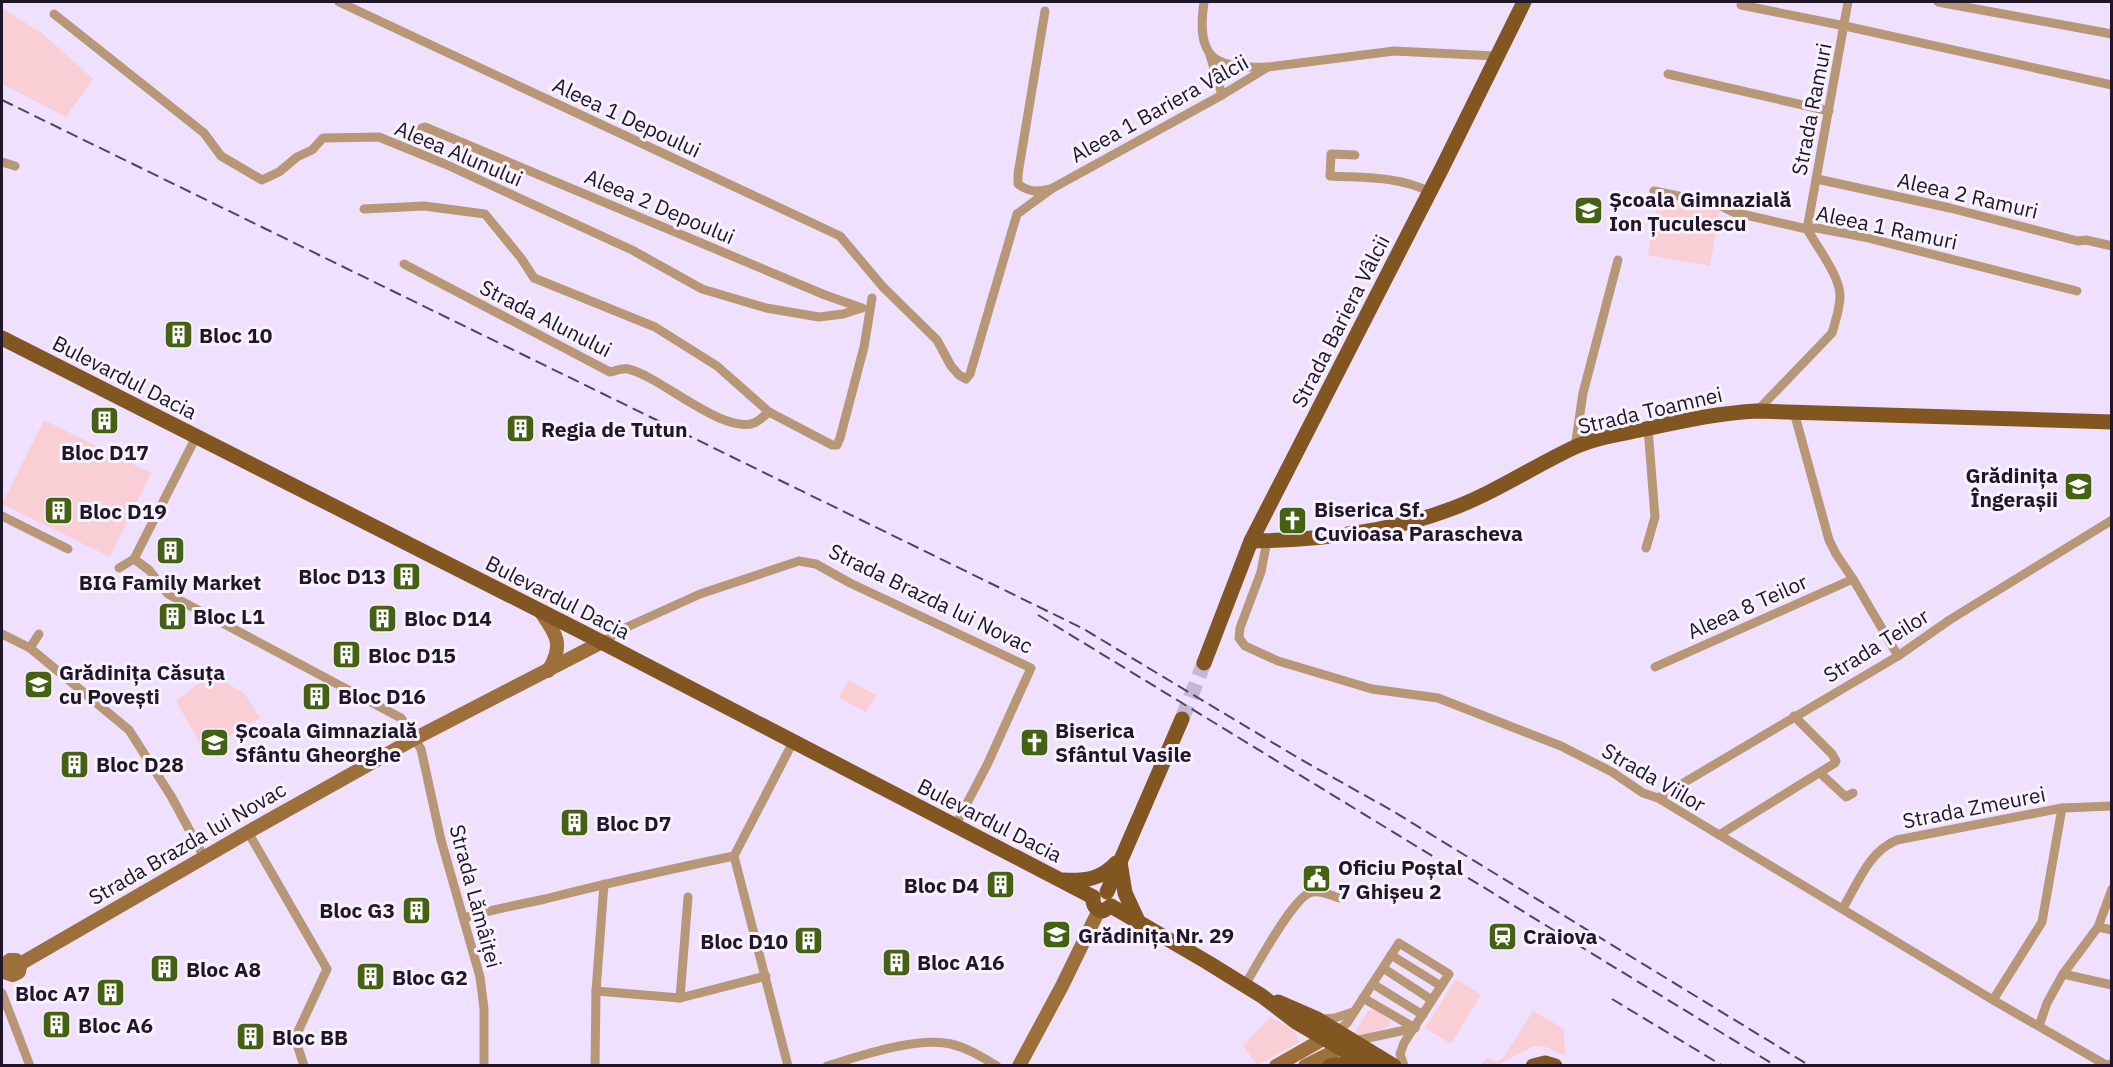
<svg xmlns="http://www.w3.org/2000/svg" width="2113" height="1067" viewBox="0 0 2113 1067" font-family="'IBM Plex Sans',sans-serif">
  <rect width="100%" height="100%" fill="#f0e0ff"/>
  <g fill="#f9ced4">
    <path d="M2,8L43,34L93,79L66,117L2,84Z"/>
    <path d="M1658,198L1720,209L1710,266L1648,255Z"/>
    <path d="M44,420L151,473L110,557L2,504Z"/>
    <path d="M211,674L245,694L260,718L204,751L176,701Z"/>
    <path d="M848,680L876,695L866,712L839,698Z"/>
    <path d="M1456,979L1481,995L1451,1044L1425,1028Z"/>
    <path d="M1369,1010H1376L1390,1020V1026L1358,1037L1354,1034Z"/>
    <path d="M1533,1011L1564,1029L1565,1056L1546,1047L1534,1046L1497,1065H1480L1487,1058L1496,1062L1503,1058Z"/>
    <path d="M1270,1017C1281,1024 1300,1029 1298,1043L1257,1065L1243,1046Z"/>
  </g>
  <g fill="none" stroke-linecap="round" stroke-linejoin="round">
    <path stroke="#c6b8d4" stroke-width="15" stroke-dasharray="15 8" stroke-linecap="butt" d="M1182,719L1204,663"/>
    <g stroke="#b79776" stroke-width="9">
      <path d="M339,2L840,236L883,287L937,340L951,366L959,375L966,379L970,374L1017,214L1051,189"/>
      <path d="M1204,2C1196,57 1213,69 1266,67"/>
      <path d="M1938,2L2112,34"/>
      <path d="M1741,5L1845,26L2112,85"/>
      <path d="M1045,11L1018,174V184C1030,193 1038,192 1051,189L1222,95L1268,67L1394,51L1496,56"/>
      <path d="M54,14L204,133L221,156L262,180L279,172L297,157L312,150L323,138L379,137L445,164L632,250L702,289L766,308L819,317L843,314L862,308"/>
      <path d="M1210,55L1222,95"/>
      <path d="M1668,74L1829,111"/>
      <path d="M418,130L425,127L825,295L862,308"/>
      <path d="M1355,155L1331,154L1330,176C1364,178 1399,176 1430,192"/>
      <path d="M2,162L15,166"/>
      <path d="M1817,179L1950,208L2078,241L2086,240L2112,246"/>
      <path d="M1654,191L1717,204L1733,212L1807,229L1817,228L1864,237L2077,291"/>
      <path d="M364,209L424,206L485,214L521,258L534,278L655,327L717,366L769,412L832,445H837L840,438L864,347L872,298"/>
      <path d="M404,264L610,372C615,371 622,368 628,369C660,376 723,435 754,423C759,421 765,415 769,412"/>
      <path d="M1757,411L1832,333C1835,322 1840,309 1840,296C1840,276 1817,247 1807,229L1848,2"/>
      <path d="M1794,412L1829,540L1836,554L1853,579L1898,656"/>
      <path d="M1575,447L1583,393L1618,260"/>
      <path d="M2,516L68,549"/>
      <path d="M1267,541L1261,572L1240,628L1239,638L1245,646L1278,661L1372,689L1438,698L1561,746L1612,772L1643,793L1658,798L1993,1000L2106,1065L2112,1064"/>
      <path d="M1646,548L1655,517L1648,428"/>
      <path d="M134,559L149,570L168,594L401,718L421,749L441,840L480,977L484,1009V1066"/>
      <path d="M119,568L134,559L196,437"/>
      <path d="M2,634L30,648L129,730L171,796L204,857"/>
      <path d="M602,642L627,627L700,594L799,561L816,564L850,583L1031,668L987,765L955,826"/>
      <path d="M30,648L39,634"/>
      <path d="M1655,667L1853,579"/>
      <path d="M1820,773L1846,797L1853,793"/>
      <path d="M1658,798L1898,656L1951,619L2112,520"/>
      <path d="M248,832L327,969L295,1038L304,1066"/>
      <path d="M1719,835L1835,763L1836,761L1832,754L1794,716"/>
      <path d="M1843,908C1858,883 1869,851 1897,840L2062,808L2112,806"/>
      <path d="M464,918C490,910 517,905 545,899C608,883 671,869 734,856"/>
      <path d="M2098,927L2112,930"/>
      <path d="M1391,955L1441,986"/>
      <path d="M1383,968L1432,1000"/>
      <path d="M2063,974L2112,985"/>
      <path d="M1373,984L1423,1015"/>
      <path d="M1245,985C1256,967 1294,895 1312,892C1321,890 1330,895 1339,898"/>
      <path d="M596,991L680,998L766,976"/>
      <path d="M2,993L30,1066"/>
      <path d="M680,998L688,897"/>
      <path d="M1363,998L1415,1028"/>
      <path d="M1993,1000L2042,922L2062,808"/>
      <path d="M1321,1019L1335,1018L1353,1012"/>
      <path d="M2039,1026L2047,1003L2063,974L2098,927L2112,889"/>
      <path d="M1337,1031L1347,1023L1399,943L1449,974L1404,1043L1400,1054L1404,1066"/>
      <path d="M1354,1041L1415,1028"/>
      <path d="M595,1066L596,991L604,884"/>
      <path d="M788,1066L734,856L793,742"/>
      <path d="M827,1066C860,1056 917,1036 951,1044C968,1048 982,1057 997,1066"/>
    </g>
    <g stroke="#9d6f3b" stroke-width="14">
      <path d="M540,611C556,634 565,644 548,671"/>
      <path d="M20,964L248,832L414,739L602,642"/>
      <path d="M2,971L6,963L10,960H16L20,967L19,972L13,975L7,973L4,969"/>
      <path d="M1019,1066L1062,986L1099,910"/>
      <path d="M1276,1066L1332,1034"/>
      <path d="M1305,1066L1349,1044"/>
    </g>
    <g stroke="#825620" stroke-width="15">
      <path d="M2,338L586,634L1093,897"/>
      <path d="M1251,541C1316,540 1387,533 1448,510C1493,494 1532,467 1575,447C1597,437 1621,434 1645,429C1683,421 1718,413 1757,411L2112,422"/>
      <path d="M1204,663L1251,541L1442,168L1524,2"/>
      <path d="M1120,862L1125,893L1138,921"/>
      <path d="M1064,880C1085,881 1102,879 1116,863"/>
      <path d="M1107,892L1182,719"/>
      <path d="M1093,897C1092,905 1096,910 1103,911L1111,906"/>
      <path d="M1111,906L1207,962L1262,996L1296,1022L1371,1066"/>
      <path d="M1278,1002L1317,1019L1394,1066"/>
      <path d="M1330,1066L1352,1063L1365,1065"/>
      <path d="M1533,1066L1545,1063L1555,1066"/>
    </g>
    <g stroke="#4f455a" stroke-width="2" stroke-dasharray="12 6" stroke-linecap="butt">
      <path d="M2,100L1082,628L1300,759L1391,810L1810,1066"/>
      <path d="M1038,615L1776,1066"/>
      <path d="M1612,999L1723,1066"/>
    </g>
  </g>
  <defs>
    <symbol id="school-square" viewBox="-11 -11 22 22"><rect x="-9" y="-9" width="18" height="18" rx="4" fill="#456113" stroke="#f7f2fd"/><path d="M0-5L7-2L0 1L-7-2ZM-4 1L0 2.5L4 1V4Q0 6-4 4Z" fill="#fff"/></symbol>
    <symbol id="building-square" viewBox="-11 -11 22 22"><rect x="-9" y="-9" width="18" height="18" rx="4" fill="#456113" stroke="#f7f2fd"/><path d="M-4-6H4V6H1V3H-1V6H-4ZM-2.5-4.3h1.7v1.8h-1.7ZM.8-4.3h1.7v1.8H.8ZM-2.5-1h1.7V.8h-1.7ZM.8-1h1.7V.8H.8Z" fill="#fff"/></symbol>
    <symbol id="church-square" viewBox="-11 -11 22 22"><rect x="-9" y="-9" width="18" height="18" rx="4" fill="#456113" stroke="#f7f2fd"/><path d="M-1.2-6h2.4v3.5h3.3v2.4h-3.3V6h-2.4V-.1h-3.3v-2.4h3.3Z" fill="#fff"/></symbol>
    <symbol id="civic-square" viewBox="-11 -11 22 22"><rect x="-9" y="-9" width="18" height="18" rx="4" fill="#456113" stroke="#f7f2fd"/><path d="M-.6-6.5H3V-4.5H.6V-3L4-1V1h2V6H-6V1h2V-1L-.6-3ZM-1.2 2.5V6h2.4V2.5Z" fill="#fff"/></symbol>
    <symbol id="station-square" viewBox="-11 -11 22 22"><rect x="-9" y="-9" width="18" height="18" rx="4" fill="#456113" stroke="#f7f2fd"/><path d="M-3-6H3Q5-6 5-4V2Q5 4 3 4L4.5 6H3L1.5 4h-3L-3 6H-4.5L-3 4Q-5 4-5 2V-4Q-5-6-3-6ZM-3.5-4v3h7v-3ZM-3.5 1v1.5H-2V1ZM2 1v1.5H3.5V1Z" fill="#fff"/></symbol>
  </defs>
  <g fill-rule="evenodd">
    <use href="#school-square" x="1572" y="194" width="33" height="33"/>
    <use href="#building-square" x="162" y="318" width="33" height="33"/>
    <use href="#building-square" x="88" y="404" width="33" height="33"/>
    <use href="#building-square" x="504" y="412" width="33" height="33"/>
    <use href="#school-square" x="2062" y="470" width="33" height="33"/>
    <use href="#building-square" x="42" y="494" width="33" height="33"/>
    <use href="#church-square" x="1276" y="504" width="33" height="33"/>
    <use href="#building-square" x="154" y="534" width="33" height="33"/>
    <use href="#building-square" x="390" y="560" width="33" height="33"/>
    <use href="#building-square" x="156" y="600" width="33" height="33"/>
    <use href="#building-square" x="366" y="602" width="33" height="33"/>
    <use href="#building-square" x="330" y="638" width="33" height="33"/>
    <use href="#school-square" x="22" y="668" width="33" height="33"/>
    <use href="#building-square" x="300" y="680" width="33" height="33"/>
    <use href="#school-square" x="198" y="726" width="33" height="33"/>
    <use href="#church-square" x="1018" y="726" width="33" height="33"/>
    <use href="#building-square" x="58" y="748" width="33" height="33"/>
    <use href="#building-square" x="558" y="806" width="33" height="33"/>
    <use href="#civic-square" x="1300" y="862" width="33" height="33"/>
    <use href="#building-square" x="984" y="868" width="33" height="33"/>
    <use href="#building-square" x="400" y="894" width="33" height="33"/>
    <use href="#school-square" x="1040" y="918" width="33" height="33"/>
    <use href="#station-square" x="1486" y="920" width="33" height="33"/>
    <use href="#building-square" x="792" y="924" width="33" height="33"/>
    <use href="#building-square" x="880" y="946" width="33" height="33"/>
    <use href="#building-square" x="148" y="952" width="33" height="33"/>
    <use href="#building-square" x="354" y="960" width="33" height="33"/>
    <use href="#building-square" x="94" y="976" width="33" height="33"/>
    <use href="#building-square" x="40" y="1008" width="33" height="33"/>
    <use href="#building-square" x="234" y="1020" width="33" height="33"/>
  </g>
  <g text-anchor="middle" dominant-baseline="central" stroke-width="6" stroke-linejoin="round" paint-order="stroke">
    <g font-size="21" fill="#1f1628" stroke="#f7f2fd">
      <text transform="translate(1159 108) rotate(-29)">Aleea 1 Bariera Vâlcii</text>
      <text transform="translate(1811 109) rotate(-79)">Strada Ramuri</text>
      <text transform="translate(627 117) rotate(25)">Aleea 1 Depoului</text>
      <text transform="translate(459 153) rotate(23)">Aleea Alunului</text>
      <text transform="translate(1968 195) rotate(13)">Aleea 2 Ramuri</text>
      <text transform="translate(660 206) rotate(23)">Aleea 2 Depoului</text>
      <text transform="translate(1887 227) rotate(12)">Aleea 1 Ramuri</text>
      <text transform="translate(546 318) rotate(27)">Strada Alunului</text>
      <text transform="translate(1340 321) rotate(-63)">Strada Bariera Vâlcii</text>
      <text transform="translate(125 377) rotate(27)">Bulevardul Dacia</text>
      <text transform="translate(1650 410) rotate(-13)">Strada Toamnei</text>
      <text transform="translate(558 597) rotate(27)">Bulevardul Dacia</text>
      <text transform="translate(931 598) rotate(26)">Strada Brazda lui Novac</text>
      <text transform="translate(1747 606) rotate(-24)">Aleea 8 Teilor</text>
      <text transform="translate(1876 645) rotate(-32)">Strada Teilor</text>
      <text transform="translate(1654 777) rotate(30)">Strada Viilor</text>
      <text transform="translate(1974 807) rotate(-11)">Strada Zmeurei</text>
      <text transform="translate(990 820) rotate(27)">Bulevardul Dacia</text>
      <text transform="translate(187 843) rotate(-30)">Strada Brazda lui Novac</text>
      <text transform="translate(476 896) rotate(75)">Strada Lămâiței</text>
    </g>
    <g font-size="21" font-weight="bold" fill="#1f1628" stroke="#f7f2fd" text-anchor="start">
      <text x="1609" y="199">Școala Gimnazială<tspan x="1609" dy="24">Ion Țuculescu</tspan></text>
      <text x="199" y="335">Bloc 10</text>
      <text x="541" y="429">Regia de Tutun</text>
      <text x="105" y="452" text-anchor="middle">Bloc D17</text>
      <text x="2058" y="475" text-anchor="end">Grădinița<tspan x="2058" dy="24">Îngerașii</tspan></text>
      <text x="1314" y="509">Biserica Sf.<tspan x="1314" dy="24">Cuvioasa Parascheva</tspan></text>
      <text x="79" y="511">Bloc D19</text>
      <text x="386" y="576" text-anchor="end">Bloc D13</text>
      <text x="170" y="582" text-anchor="middle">BIG Family Market</text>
      <text x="193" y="616">Bloc L1</text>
      <text x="404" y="618">Bloc D14</text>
      <text x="368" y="655">Bloc D15</text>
      <text x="59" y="672">Grădinița Căsuța<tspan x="59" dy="24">cu Povești</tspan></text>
      <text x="338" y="696">Bloc D16</text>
      <text x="235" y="730">Școala Gimnazială<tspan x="235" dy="24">Sfântu Gheorghe</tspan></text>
      <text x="1055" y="730">Biserica<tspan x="1055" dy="24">Sfântul Vasile</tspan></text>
      <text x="96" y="764">Bloc D28</text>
      <text x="596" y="823">Bloc D7</text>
      <text x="1338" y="867">Oficiu Poștal<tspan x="1338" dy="24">7 Ghișeu 2</tspan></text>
      <text x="979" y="885" text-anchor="end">Bloc D4</text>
      <text x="395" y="910" text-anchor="end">Bloc G3</text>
      <text x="1078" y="935">Grădinița Nr. 29</text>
      <text x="1523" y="936">Craiova</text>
      <text x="788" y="941" text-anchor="end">Bloc D10</text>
      <text x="917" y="962">Bloc A16</text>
      <text x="186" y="969">Bloc A8</text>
      <text x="392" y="977">Bloc G2</text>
      <text x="90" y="993" text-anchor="end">Bloc A7</text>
      <text x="78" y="1025">Bloc A6</text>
      <text x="272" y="1037">Bloc BB</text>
    </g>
  </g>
  <rect width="2113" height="1067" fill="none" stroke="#1f1628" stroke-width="6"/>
</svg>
